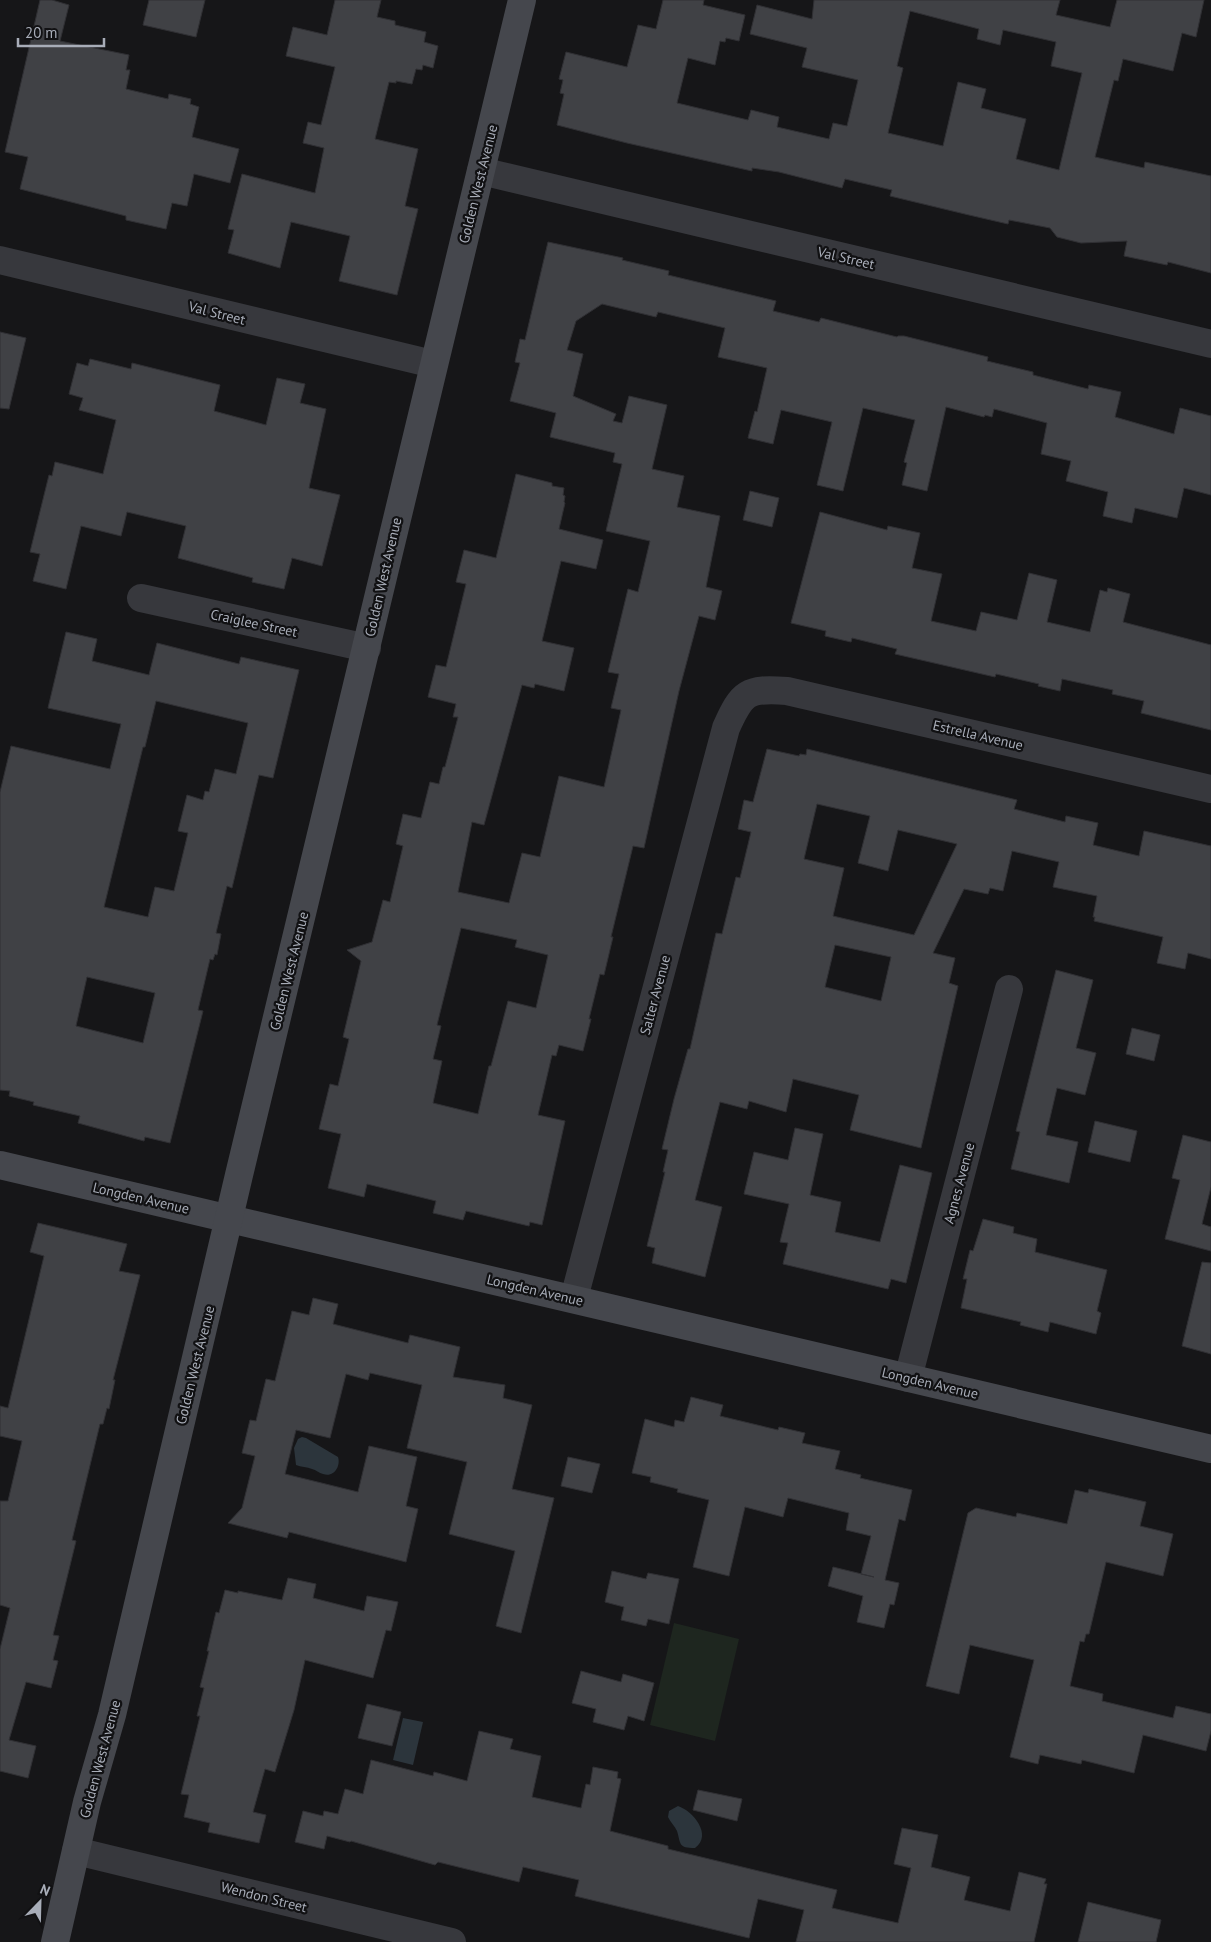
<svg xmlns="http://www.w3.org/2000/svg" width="1211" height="1942" viewBox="0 0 1211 1942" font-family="'PT Sans',sans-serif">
  <rect width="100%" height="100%" fill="#161618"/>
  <path fill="#1e261f" d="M674,1623L739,1639L715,1741L650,1725Z"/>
  <g fill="#2c353c">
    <path d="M302,1437L306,1438L338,1457C341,1466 334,1478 323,1474C319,1473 316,1470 312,1469C307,1467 301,1467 296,1465L294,1448L298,1439Z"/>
    <path d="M403,1718L423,1722L413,1765L393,1760Z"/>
    <path d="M678,1806C693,1811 713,1835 695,1848C678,1848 681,1844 677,1831C675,1826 670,1822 668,1817L669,1811Z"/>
  </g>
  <g fill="#404145" stroke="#303034" fill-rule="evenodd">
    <path d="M40,0H52L69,5L60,41L129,55L126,70H130L126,89L168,99L169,94L191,99L190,104L199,107L192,137L239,149L230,183L194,174L187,206L172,203L166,229L126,220V216L20,189L28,157L5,152Z"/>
    <path d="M149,0H205L196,37L143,25Z"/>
    <path d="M335,0H381L377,17L395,21V25L426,32L424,42L438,46L433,68L423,65L422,70L416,69L412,84L396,81V83L389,82L375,139L418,149L405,206L418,209L397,295L339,281L350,236L291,222L280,268L228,253L234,230L228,229L242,174L315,193L324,148L303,143L308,122L321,125L335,67L286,56L293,27L327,35Z"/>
    <path d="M663,0H704L703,5L745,15L739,41L726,38L725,42L720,41L715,65L688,58L677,103L748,120L751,110L779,117L777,127L829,139L833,123L847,126L858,80L802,67L807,48L750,34L757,5L812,19L814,0H1060L1056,15L1110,27L1117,0H1204L1196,37L1182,33L1173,71L1123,59L1118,81L1114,80L1095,157L1144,168L1145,162L1211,176V273L1168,262L1167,265L1124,256L1127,241L1081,243L1057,237L1050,228L1009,220L1008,224L969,215L890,196L892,190L845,179L842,188L779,172L752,168V171L627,143L557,125L564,94L560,93L563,80L559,79L566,52L627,67L638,25L656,29ZM910,11L979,29L977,39L1000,45L1003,30L1056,42L1051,66L1082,73L1059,170L1016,159L1026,119L981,108L986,89L958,82L943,146L888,133L903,68L897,66Z"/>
    <path d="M548,242L623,258L622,260L669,271L668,275L776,301L773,311L819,322L821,318L897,337L898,336H904L988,357L987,361L1033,372V375L1088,389L1089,385L1121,392L1115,417L1174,434L1180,408L1211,416V495L1184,488L1177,518L1135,508L1132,523L1103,516L1108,492L1066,481L1071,461L1041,454L1047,423L994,409L992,417L985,415L984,417L946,407L927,491L902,485L907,463L904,462L915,420L863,408L843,491L817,485L832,422L781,410L773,444L748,438L755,411L757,412L767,368L718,357L725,328L658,312L656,317L602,304L576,321L567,350L583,354L573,396L616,414L613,421L622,423L629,396L667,405L652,469L684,476L677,507L720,516L706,587L722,591L715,620L699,616L679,691L644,848L633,846L611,937H613L604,975L600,974L589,1019H591L583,1051L559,1045L556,1056L552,1055L538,1115L565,1121L542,1225L530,1222L529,1226L466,1211L463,1220L433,1213L436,1201L367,1184L364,1197L328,1188L341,1134L319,1129L330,1084L338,1086L349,1039L343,1037L361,961L347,950L372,942L383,900L390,902L403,846L396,844L403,814L421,818L430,782L439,784L443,767H445L458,717H453L456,704L428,697L436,665L446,667L466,584L456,582L464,550L496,558L516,474L552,483V486L564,488L563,495L565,496L564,502L565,503L559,529L603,540L596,569L561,561L542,641L574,648L564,691L535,684L534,688L522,685L484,825L472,822L458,892L509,903L522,853L540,857L559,776L604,787L621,710L611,708L619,674L608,672L628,589L638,592L650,541L606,531L622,464L613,462L615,453L550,437L556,413L510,401L520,363L515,362L520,339L525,340ZM461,928L517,940L515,947L548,955L536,1008L508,1001L491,1066H489L478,1114L433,1103L442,1061L433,1059L441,1026L437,1025Z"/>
    <path d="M0,332L26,338L9,409L0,408Z"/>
    <path d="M90,359L131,369L132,363L220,385L214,411L266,425L277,378L305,384L300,403L326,409L309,488L340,495L322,566L292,558L284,589L252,582L253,578L178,558L186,526L127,512L121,536L81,526L66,589L33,581L40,554L30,552L49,475L52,476L55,462L103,474L116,420L79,410L83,398L69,394L77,363L88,366Z"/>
    <path d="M750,491L779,498L772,527L743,520Z"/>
    <path d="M820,512L887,530L888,526L920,533L912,568L942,574L931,621L976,631L981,612L1017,620L1029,573L1057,580L1047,622L1090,632L1100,590L1107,592L1108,588L1130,594L1123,622L1211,645V730L1141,713L1144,701L1112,694L1113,690L1062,679L1060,691L1038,686L1039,684L996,674L995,677L895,654L897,649L852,638L851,642L825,636L826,631L791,623Z"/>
    <path d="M66,632L97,639L92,661L149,675L157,643L239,664L241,657L299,670L273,778L259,775L232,888L227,886L216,933L221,934L217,955L215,954L213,960L210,959L198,1010L203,1011L170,1143L145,1137L144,1141L78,1123L80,1116L33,1105L34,1102L9,1096L10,1091L0,1090V792L11,746L110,769L121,724L48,708ZM156,701L248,723L236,774L215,769L209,792L205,791L203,800L187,795L178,831L188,833L174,891L155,887L148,917L104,907L143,747H145ZM87,977L155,993L143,1043L76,1026Z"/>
    <path d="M767,749L799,756L800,754L806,755L807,749L1017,800L1014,809L1065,822L1066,816L1098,823L1093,845L1139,856L1144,831L1211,846V959L1188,953L1185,969L1157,963L1163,937L1094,921L1095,917H1093L1097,896L1053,887L1059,862L1012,851L1003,891L990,888L988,894L964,889L933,953L955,958L949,983L958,986L921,1148L850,1130L859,1095L793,1079L786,1112L749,1101L747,1109L720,1102L695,1200L722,1207L705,1277L652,1263L655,1248L647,1246L665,1172H663L668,1150L662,1149L674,1099L688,1049H690L716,933L722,934L736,877L740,878L751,832L738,829L744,800L753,802ZM817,804L870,816L858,863L888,871L898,830L957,844L914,935L833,916L844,868L804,859ZM835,945L891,957L881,1001L825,987Z"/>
    <path d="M1056,970L1093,980L1076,1048L1096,1053L1085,1095L1057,1088L1046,1135L1078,1142L1069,1183L1011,1169L1020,1132L1016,1131Z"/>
    <path d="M1132,1028L1160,1035L1154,1061L1126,1054Z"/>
    <path d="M1095,1121L1137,1131L1130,1162L1088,1152Z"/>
    <path d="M795,1128L823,1134L810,1195L841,1202L835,1232L880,1242L900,1165L932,1173L906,1283L891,1279L888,1289L783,1264L788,1243L780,1242L789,1204L744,1194L754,1152L788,1160Z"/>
    <path d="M1183,1135L1211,1142V1187L1202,1224L1211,1227V1251L1165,1239L1180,1180L1172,1178Z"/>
    <path d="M983,1219L1014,1227L1013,1233L1037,1239L1035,1252L1107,1270L1097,1311L1101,1313L1096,1334L1050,1322L1048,1332L1020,1325L1021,1322L961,1308L967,1279H963L970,1250L973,1251Z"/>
    <path d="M38,1223L127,1244L119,1271L140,1275L113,1380H115L109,1409L107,1408L103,1424H100L72,1540L76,1541L53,1635L59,1636L53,1660L58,1661L51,1688L26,1682L9,1740L36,1746L28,1778L0,1771V1649L10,1608L0,1605V1501H8L22,1441L0,1436V1406L8,1408L44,1256L30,1252Z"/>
    <path d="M1202,1262L1211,1263V1354L1182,1346Z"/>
    <path d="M313,1298L338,1304L333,1324L408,1343L410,1335L460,1347L453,1377L505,1385L503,1398L532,1405L512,1489L554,1498L521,1633L496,1626L515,1551L449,1534L467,1462L407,1448L422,1385L370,1373L368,1380L346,1374L330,1438L296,1430L285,1474L358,1492L369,1446L417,1457L406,1506L418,1509L406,1562L289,1532L287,1538L228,1523L242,1508L255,1456L242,1453L250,1420L256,1421L266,1379L275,1381L292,1311L309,1315Z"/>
    <path d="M691,1397L723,1405L720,1416L778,1430L779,1427L805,1433L802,1443L840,1451L835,1469L861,1475L860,1478L912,1490L905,1521L899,1519L885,1580L899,1583L894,1605L890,1604L884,1628L857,1622L863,1596L828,1586L833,1567L874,1577L861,1574L871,1536L846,1530L849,1513L788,1498L783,1517L745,1507L729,1576L693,1567L709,1500L677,1492L678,1489L650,1482L651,1477L632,1473L645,1419L674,1427L675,1420L684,1422Z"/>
    <path d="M568,1457L600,1464L592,1493L561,1486Z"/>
    <path d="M1089,1489L1146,1502L1140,1526L1173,1534L1163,1576L1106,1562L1089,1634H1086L1084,1642L1080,1641L1070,1686L1103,1694L1102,1701L1173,1718L1176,1706L1211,1714V1731L1206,1751L1143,1735L1134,1773L1082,1760L1081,1764L1040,1755L1038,1764L1010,1757L1034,1660L970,1645L959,1694L926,1686L968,1513L976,1508L1016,1517L1017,1513L1067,1524L1075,1490L1088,1493Z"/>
    <path d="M612,1571L646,1579L648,1573L679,1579L669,1624L648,1619L646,1626L621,1620L624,1607L605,1602Z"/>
    <path d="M288,1578L316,1584L313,1598L364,1611L367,1596L398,1602L391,1631L386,1630L373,1678L305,1660L294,1710L275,1772L265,1769L253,1812L266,1815L259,1843L208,1832L210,1823L184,1817L189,1795L181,1794L200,1716H197L204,1688L200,1687L209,1651H207L216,1612L219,1613L225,1590L238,1593V1591L282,1600Z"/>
    <path d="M581,1671L621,1682L623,1674L654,1683L644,1721L628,1716L624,1730L593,1722L596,1709L572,1703Z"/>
    <path d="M367,1704L401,1712L392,1746L358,1738Z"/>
    <path d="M479,1731L513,1739L510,1749L541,1756L532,1797L581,1808L586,1784L590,1785L593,1767L618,1772L617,1778L621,1779L610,1831L668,1846V1849L837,1890L832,1908L898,1923L911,1868L894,1864L902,1828L938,1835L931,1867L970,1877L964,1900L1010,1911L1019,1872L1046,1879L1044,1884H1047L1034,1942H796L804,1910L758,1899L749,1938L575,1896L579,1880L523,1867L519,1882L438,1862L435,1865L351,1841L350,1842L327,1836L324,1849L295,1842L303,1811L323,1816L324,1811L338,1814L345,1789L363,1794L371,1760L433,1776L434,1772L467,1781Z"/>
    <path d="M698,1790L742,1799L737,1821L693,1810Z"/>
    <path d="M1088,1902L1161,1920L1156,1942H1078Z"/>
  </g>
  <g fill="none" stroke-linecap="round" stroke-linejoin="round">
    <g stroke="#37383d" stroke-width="28">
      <path d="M481,171L1211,344"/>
      <path d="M0,260L433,364"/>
      <path d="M141,598L367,648"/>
      <path d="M574,1298L726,728C742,692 747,688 787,691L1211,789"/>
      <path d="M908,1378L1009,989"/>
      <path d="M76,1851L452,1942"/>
    </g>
    <g stroke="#45474d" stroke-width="28">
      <path d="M0,1165L1211,1449"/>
      <path d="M55,1942L87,1802L112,1715L239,1175L522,0"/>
    </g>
  </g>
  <g text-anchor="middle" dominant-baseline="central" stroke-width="4.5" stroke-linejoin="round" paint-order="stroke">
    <g font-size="14" fill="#a8adb8" stroke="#111113">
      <text transform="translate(478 184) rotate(-76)">Golden West Avenue</text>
      <text transform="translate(846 258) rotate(13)">Val Street</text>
      <text transform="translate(217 313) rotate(14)">Val Street</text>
      <text transform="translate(383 577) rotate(-77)">Golden West Avenue</text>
      <text transform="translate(254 623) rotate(12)">Craiglee Street</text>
      <text transform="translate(978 735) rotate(13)">Estrella Avenue</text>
      <text transform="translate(289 971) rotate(-76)">Golden West Avenue</text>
      <text transform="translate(655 995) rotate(-75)">Salter Avenue</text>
      <text transform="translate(959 1183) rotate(-75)">Agnes Avenue</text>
      <text transform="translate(141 1198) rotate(13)">Longden Avenue</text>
      <text transform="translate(535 1290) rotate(13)">Longden Avenue</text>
      <text transform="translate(195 1365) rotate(-76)">Golden West Avenue</text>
      <text transform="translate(930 1383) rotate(13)">Longden Avenue</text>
      <text transform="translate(100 1759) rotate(-75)">Golden West Avenue</text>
      <text transform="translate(264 1897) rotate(14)">Wendon Street</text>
    </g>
  </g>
  <g transform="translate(40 1902) rotate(23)" stroke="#111113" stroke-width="4" paint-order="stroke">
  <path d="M0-4L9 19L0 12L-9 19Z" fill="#a8adb8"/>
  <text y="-8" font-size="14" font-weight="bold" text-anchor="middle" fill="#a8adb8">N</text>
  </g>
  <path d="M18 38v8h86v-8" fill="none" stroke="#a8adb8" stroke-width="2.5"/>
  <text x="25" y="38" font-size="15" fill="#a8adb8" stroke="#111113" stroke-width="4" paint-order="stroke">20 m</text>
</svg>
